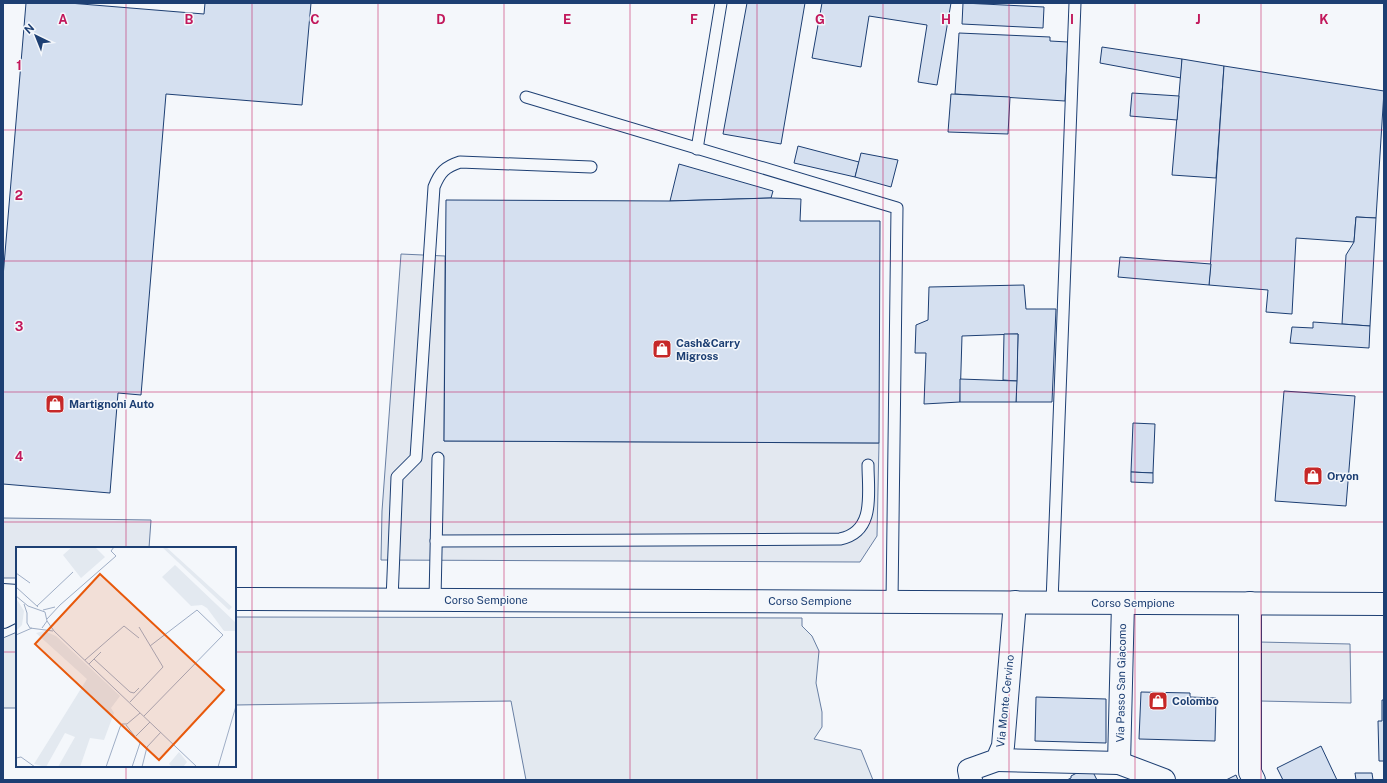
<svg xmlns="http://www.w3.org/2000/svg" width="1387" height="783" viewBox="0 0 1387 783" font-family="'Public Sans',sans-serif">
  <rect width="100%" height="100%" fill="#f4f7fb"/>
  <g fill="#e3e9f0" stroke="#687fa3">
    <path d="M235,617L802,618V626L812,636L819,651L816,683L822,712V727L814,739L861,750L873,780H526L511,701L235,705Z"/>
    <path d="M17,632V708H3V638Z"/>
  </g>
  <g fill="#e3e8f0" stroke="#687fa3">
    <path d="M401,254L445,256L444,441L879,443L877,536L860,562L381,560L382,511Z"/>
    <path d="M3,518L151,520L149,548H17V578H3Z"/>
    <path d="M1259,642L1350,644L1351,703L1260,701Z"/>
  </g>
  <g fill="#d5e0f0" stroke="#1d3f73">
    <path d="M26,3H69L204,14L205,3H311L302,105L166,94L141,395L118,393L110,493L3,484V277Z"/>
    <path d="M747,3H805L781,144L723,134Z"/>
    <path d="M822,3H951L937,85L918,82L927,25L869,16L861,67L812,58Z"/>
    <path d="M963,3L1044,7L1043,28L962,24Z"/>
    <path d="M959,33L1050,37V41L1068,42L1065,101L955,94Z"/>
    <path d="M1102,47L1182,59L1181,78L1100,63Z"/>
    <path d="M1182,59L1224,66L1216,178L1172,175Z"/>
    <path d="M1224,66L1384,91L1376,218L1356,217L1354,242L1296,238L1292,314L1266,312L1268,290L1209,285Z"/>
    <path d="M1132,93L1179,96L1177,120L1130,116Z"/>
    <path d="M951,94L1010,97L1008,134L948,132Z"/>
    <path d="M798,146L859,162L855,177L794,163Z"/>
    <path d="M861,153L898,160L891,187L855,177Z"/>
    <path d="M679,164L773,191L771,198L670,201Z"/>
    <path d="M771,198L801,199L800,221H880L879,443L444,441L446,200L670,201Z"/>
    <path d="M1356,217L1376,218L1370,326L1342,324L1346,255L1354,242Z"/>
    <path d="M1120,257L1211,264L1209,285L1118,277Z"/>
    <path d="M1024,285L1026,309H1056L1052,402H1016L1018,334L962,336L960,402L924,404L926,353H915L916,325L928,320L929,287Z"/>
    <path d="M1313,322L1370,326L1369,348L1290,343L1292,327L1313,328Z"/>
    <path d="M1004,334H1018L1017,381L1003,380Z"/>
    <path d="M960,379L1017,381L1016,402H960Z"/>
    <path d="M1284,391L1355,396L1346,506L1275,501Z"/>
    <path d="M1133,423L1155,424L1153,473L1131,472Z"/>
    <path d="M1131,472L1153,473V483L1131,482Z"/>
    <path d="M1141,692L1190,693V697L1216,698L1215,741L1139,739Z"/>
    <path d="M1036,697L1106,699V743L1035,741Z"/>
    <path d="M1382,700H1384V761H1379L1378,721H1382Z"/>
    <path d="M1321,746L1337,780H1283L1277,768Z"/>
    <path d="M1090,766L1097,780H1067L1071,778V776Z"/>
    <path d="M1355,773H1372L1373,780H1356Z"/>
    <path d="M1236,775L1238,780H1226Z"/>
  </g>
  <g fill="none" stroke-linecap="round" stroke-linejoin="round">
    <defs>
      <g id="lane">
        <path d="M526,97L897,208L892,601"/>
        <path d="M697,149L721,3"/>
        <path d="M436,541L840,539C876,532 868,492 868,465"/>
        <path d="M435,599L438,458"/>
        <path d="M392,600L397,477L416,458L434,187C440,172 445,167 460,162L591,167"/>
        <path d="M1052,602L1075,3"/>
      </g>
      <g id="street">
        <path d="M1250,603V772L1254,780"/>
        <path d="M997,760L1119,763L1164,780"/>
        <path d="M1119,763L1123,603"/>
        <path d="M971,780L969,770L997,760L1003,746L1015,602"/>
      </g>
      <g id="primary">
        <path d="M3,595L17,596"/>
        <path d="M235,599L1384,604"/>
        <path d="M3,617L17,610"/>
      </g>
    </defs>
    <use href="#lane" stroke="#1d3f73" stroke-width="13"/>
    <use href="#street" stroke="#1d3f73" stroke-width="24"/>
    <use href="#primary" stroke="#1d3f73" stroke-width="24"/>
    <use href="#lane" stroke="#f4f7fb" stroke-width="11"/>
    <use href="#street" stroke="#f4f7fb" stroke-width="22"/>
    <use href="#primary" stroke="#f4f7fb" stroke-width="22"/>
  </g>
  <path fill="none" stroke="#c2185b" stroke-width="1" stroke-opacity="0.55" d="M126,3V548M252,3V780M378,3V780M504,3V780M630,3V780M757,3V780M883,3V780M1009,3V780M1135,3V780M1261,3V780M3,130H1384M3,261H1384M3,392H1384M3,522H1384M3,652H17M235,652H1384M126,766V780"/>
  <defs>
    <symbol id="shop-square" viewBox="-11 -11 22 22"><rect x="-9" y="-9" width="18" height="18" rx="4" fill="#c62828" stroke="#f4f7fb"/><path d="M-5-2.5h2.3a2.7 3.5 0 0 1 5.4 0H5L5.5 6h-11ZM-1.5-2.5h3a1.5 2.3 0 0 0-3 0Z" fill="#fff"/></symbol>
  </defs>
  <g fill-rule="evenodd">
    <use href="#shop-square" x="651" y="338" width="22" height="22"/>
    <use href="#shop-square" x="44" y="393" width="22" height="22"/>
    <use href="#shop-square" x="1302" y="465" width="22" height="22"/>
    <use href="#shop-square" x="1147" y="690" width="22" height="22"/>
  </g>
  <g text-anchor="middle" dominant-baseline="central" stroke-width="3" stroke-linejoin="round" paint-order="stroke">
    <g font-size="11" font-weight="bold" fill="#1d3f73" stroke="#f4f7fb" text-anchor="start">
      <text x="676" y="343">Cash&amp;Carry<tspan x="676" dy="13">Migross</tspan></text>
      <text x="69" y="404">Martignoni Auto</text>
      <text x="1327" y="476">Oryon</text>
      <text x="1172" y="701">Colombo</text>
    </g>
    <g font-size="11" fill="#1d3f73" stroke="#f4f7fb">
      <text x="486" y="600">Corso Sempione</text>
      <text x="810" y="601">Corso Sempione</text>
      <text x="1133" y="603">Corso Sempione</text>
      <text transform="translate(1121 683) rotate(-89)">Via Passo San Giacomo</text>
      <text transform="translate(1005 701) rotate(-84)">Via Monte Cervino</text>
    </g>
  </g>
  <g transform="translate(16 547)">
    <rect width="220" height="220" fill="#f4f7fb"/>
    <path d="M56,0H79L89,10L65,31L47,8ZM146,0H150L216,60L213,63ZM159,18L220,76V84H208L191,61L186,58L175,59L146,30ZM0,51L8,64L6,78L0,84ZM28,84L40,89L104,149L95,161L98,166L88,193L74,191L64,220H42L59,190L49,186L30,220L18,217L71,132L20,86ZM163,205L171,215L167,220H156L153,217Z" fill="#e3e9f0"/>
    <path fill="none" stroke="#9eadc5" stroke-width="1" d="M0,26L14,36M0,40L22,60M0,49L12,59L29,65L31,74L26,81M8,57L11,66V76L14,81L37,84M21,59L57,25M27,63L39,60M31,72L44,58L100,9L95,4L98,0M31,74L38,84L181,220M0,88L16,81M78,112L114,145L118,146L123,141M69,113L108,79L123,91M73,117L85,105M114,155L147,120L123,80M128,169L207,88L181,63L134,99M110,178L124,196L116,220M120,189L134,175M0,211L5,210L19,220M90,220L104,180L106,177H111L124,166M126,220L131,200L145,185M202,220L220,159"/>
    <path fill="#e8590c" fill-opacity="0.15" stroke="#e8590c" stroke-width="2" d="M84,27L208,143L143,213L19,97Z"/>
    <rect width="220" height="220" fill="none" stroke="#1d3f73" stroke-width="2"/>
  </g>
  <g font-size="13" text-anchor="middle" font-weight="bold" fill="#c2185b" stroke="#f4f7fb" stroke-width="3" stroke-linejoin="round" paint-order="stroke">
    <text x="63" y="24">A</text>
    <text x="189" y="24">B</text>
    <text x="315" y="24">C</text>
    <text x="441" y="24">D</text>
    <text x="567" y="24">E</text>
    <text x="694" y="24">F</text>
    <text x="820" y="24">G</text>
    <text x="946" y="24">H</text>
    <text x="1072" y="24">I</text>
    <text x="1198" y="24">J</text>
    <text x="1324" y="24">K</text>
    <text x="19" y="70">1</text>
    <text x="19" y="200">2</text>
    <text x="19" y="331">3</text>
    <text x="19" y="461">4</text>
  </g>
  <rect width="1387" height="783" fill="none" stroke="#1d3f73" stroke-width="8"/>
  <g transform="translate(36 36) rotate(317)" stroke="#f4f7fb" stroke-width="3" paint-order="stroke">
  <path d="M0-3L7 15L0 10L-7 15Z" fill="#1d3f73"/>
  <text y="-6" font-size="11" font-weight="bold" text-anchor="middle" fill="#1d3f73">N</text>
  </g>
</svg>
